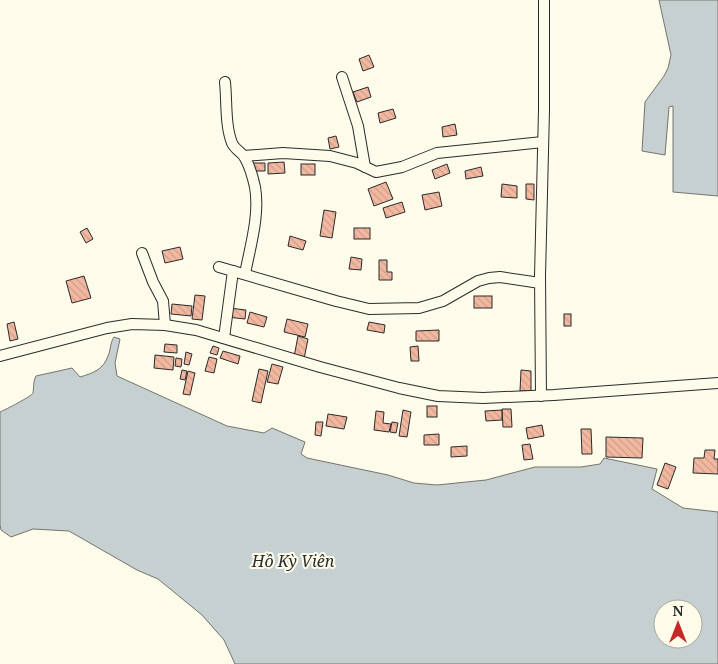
<svg xmlns="http://www.w3.org/2000/svg" width="718" height="664" viewBox="0 0 718 664" font-family="'Noto Serif',serif">
  <defs>
    <pattern id="building-back-hatch" width="6" height="6" patternUnits="userSpaceOnUse" patternTransform="scale(1.25)"><rect width="6" height="6" fill="#f2b8a0"/><path d="M-1 5l2 2M0 0l6 6M5-1l2 2" fill="none" stroke="#d09e8a"/></pattern>
  </defs>
  <rect width="100%" height="100%" fill="#fdfbea"/>
  <g fill="#c7d0d0" stroke="#74746e" fill-rule="evenodd">
    <path d="M659,0H718V196L673,192V106L669,107L665,155L642,151L645,102L664,76L668,68L671,55Z"/>
    <path d="M114,337L120,339L115,363L117,376L227,426L264,433L272,428L305,442L301,454L307,458L388,475L414,483L437,485L486,480L535,467H581L600,464L604,458L657,469L652,489L683,508L718,512V664H235L224,640L202,615L158,579L137,570L69,531L33,529L11,537L1,530L0,525V412C5,410 32,396 33,393C34,386 33,382 36,376L72,368L80,377C93,373 103,370 108,356C111,349 110,343 114,337ZM663,609H693V639H663Z"/>
  </g>
  <g fill="url(#building-back-hatch)" stroke="#2b2b2b">
    <path d="M369,55L374,67L363,71L359,59Z"/>
    <path d="M368,87L371,97L357,102L353,92Z"/>
    <path d="M393,109L396,118L380,123L378,113Z"/>
    <path d="M455,124L457,135L443,137L442,127Z"/>
    <path d="M336,136L339,147L330,149L328,138Z"/>
    <path d="M284,162L285,173L268,174V163Z"/>
    <path d="M248,163H265V171H255Z"/>
    <rect x="301" y="164" width="14" height="11"/>
    <path d="M447,164L450,173L435,179L432,170Z"/>
    <path d="M481,167L483,176L466,179L465,171Z"/>
    <path d="M386,182L393,199L374,206L368,189Z"/>
    <path d="M502,184L517,186V198L501,197Z"/>
    <path d="M526,184H534V200L526,199Z"/>
    <path d="M439,192L442,206L425,210L422,195Z"/>
    <path d="M402,202L405,212L386,218L383,208Z"/>
    <path d="M324,210L336,212L332,238L320,236Z"/>
    <path d="M87,228L93,239L86,243L80,232Z"/>
    <rect x="354" y="228" width="16" height="11"/>
    <path d="M290,236L306,241L303,250L288,246Z"/>
    <path d="M180,247L183,259L165,263L162,251Z"/>
    <path d="M351,257L362,259L361,270L349,269Z"/>
    <path d="M379,260H387V272H392V280H379Z"/>
    <path d="M84,276L91,298L72,303L66,281Z"/>
    <path d="M195,295L205,296L202,320L192,319Z"/>
    <rect x="474" y="296" width="18" height="12"/>
    <path d="M172,304L192,306L191,316L171,314Z"/>
    <path d="M229,308L246,310L245,319L227,317Z"/>
    <path d="M250,312L267,317L264,327L247,323Z"/>
    <rect x="564" y="314" width="7" height="12"/>
    <path d="M287,319L308,324L305,337L284,332Z"/>
    <path d="M14,322L18,339L10,341L7,324Z"/>
    <path d="M369,322L385,325L384,333L367,330Z"/>
    <path d="M439,330V341H416V331Z"/>
    <path d="M298,336L308,339L304,359L294,357Z"/>
    <path d="M165,344L177,345V353L164,352Z"/>
    <path d="M213,346L219,348L217,355L210,353Z"/>
    <path d="M418,346L419,361H411L410,347Z"/>
    <path d="M223,351L240,356L238,364L220,358Z"/>
    <path d="M186,352L192,354L189,365L184,364Z"/>
    <path d="M155,355L174,357L173,370L154,368Z"/>
    <path d="M209,357L217,359L214,373L205,371Z"/>
    <path d="M176,358L182,359L181,367L175,366Z"/>
    <path d="M272,364L283,367L278,384L267,382Z"/>
    <path d="M259,369L268,371L261,403L252,401Z"/>
    <path d="M182,370L187,371L185,380L180,379Z"/>
    <path d="M521,370L531,371V391H520Z"/>
    <path d="M188,371L195,373L190,395L183,394Z"/>
    <rect x="427" y="406" width="10" height="11"/>
    <path d="M502,409H511L512,427H503Z"/>
    <path d="M403,410L411,412L407,437L399,436Z"/>
    <path d="M502,410V420L486,421L485,411Z"/>
    <path d="M376,411L384,412L383,423L391,424L389,432L374,430Z"/>
    <path d="M328,414L347,417L344,429L326,426Z"/>
    <path d="M316,422H323L321,436L315,435Z"/>
    <path d="M392,422L398,423L396,433L390,432Z"/>
    <path d="M542,425L544,436L528,439L526,428Z"/>
    <path d="M581,429H591L592,454H582Z"/>
    <path d="M439,434V445H424V435Z"/>
    <path d="M606,437L643,438L642,458L606,457Z"/>
    <path d="M530,444L533,459L524,460L522,445Z"/>
    <path d="M467,446V456L451,457V447Z"/>
    <path d="M705,450H715L714,459H718V474L693,473L694,458H704Z"/>
    <path d="M665,463L676,467L668,489L657,485Z"/>
  </g>
  <g fill="none" stroke-linecap="round" stroke-linejoin="round">
    <defs>
      <g id="minor">
        <path d="M342,77L358,126L365,167"/>
        <path d="M225,82C227,102 225,125 232,143C235,150 242,152 245,158C249,165 253,178 255,187C260,215 250,247 245,274"/>
        <path d="M244,156L283,153L330,156L357,163L376,172L402,167L437,153L543,142"/>
        <path d="M142,253L153,282L163,301L165,325"/>
        <path d="M219,267L336,301L369,309L419,308L443,301L478,281L489,278L500,277L540,283"/>
        <path d="M224,338L233,271"/>
        <path d="M0,356L107,328L132,324L165,325L196,330L320,367L399,388L438,396L483,398L554,395L718,383"/>
        <path d="M541,396L540,276L544,110V0"/>
      </g>
    </defs>
    <use href="#minor" stroke="#2b2b2b" stroke-width="12"/>
    <use href="#minor" stroke="#fdfbea" stroke-width="10"/>
  </g>
  <g text-anchor="middle" dominant-baseline="central" stroke-width="4" stroke-linejoin="round" paint-order="stroke">
    <g font-size="16" font-style="italic" fill="#2b2b2b" stroke="#fdfbea">
      <text x="293" y="561">Hồ Kỳ Viên</text>
    </g>
  </g>
  <g transform="translate(678 624)"><circle r="24" fill="#fdfbea" stroke="#a9a89e"/>
  <path d="M0-4L9 19L0 12L-9 19Z" fill="#c62828"/>
  <text y="-8" font-size="14" font-weight="bold" text-anchor="middle" fill="#2b2b2b">N</text>
  </g>
</svg>
